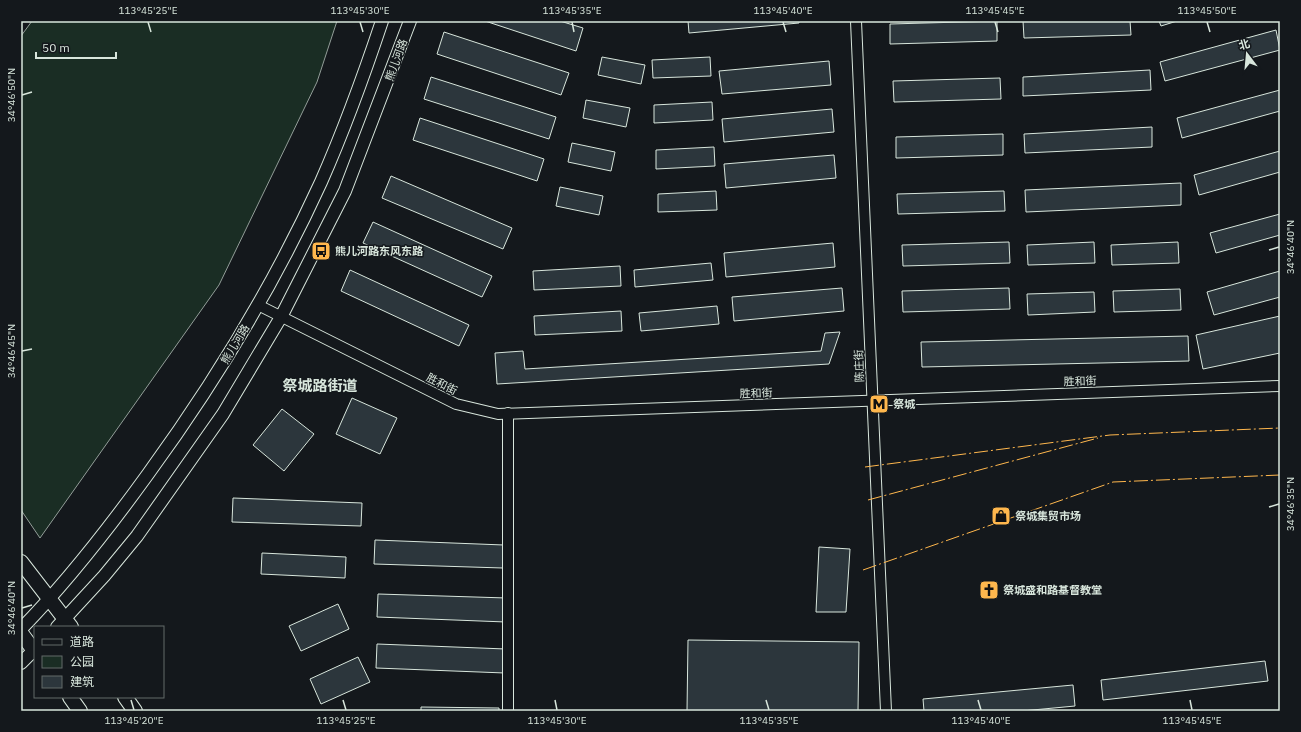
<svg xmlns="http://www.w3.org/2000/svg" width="1301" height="732" viewBox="0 0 1301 732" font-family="'IBM Plex Sans','Noto Sans SC',sans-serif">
  <rect width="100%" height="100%" fill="#14181c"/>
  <path fill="#1a2d24" stroke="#939e99" d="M32,21H337L317,82L219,285L40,538L21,510V36Z"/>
  <g fill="#2c363c" stroke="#d8e6dc">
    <path d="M485,21H560L583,28L576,51Z"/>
    <path d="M688,21H799V23L689,33Z"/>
    <path d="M997,21V41L890,44V24Z"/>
    <path d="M1023,21H1130L1131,35L1024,38Z"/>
    <path d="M1159,21H1177L1161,26Z"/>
    <path d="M1276,30L1280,50L1165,81L1160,62Z"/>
    <path d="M444,32L569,73L561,95L437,54Z"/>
    <path d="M602,57L645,65L641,84L598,75Z"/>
    <path d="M710,57L711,76L653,78L652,60Z"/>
    <path d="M829,61L831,85L722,94L719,71Z"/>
    <path d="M1150,70L1151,90L1023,96V77Z"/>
    <path d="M431,77L556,117L549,139L424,99Z"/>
    <path d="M1000,78L1001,99L894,102L893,81Z"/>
    <path d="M1280,90V111L1182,138L1177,118Z"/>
    <path d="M586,100L630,108L626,127L583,118Z"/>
    <path d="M712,102L713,120L654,123V105Z"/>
    <path d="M832,109L834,132L724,142L722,119Z"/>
    <path d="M420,118L544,159L537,181L413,140Z"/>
    <path d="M1152,127V147L1025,153L1024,134Z"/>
    <path d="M1003,134V155L896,158V137Z"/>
    <path d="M572,143L615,152L611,171L568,162Z"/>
    <path d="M714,147L715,166L656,169V150Z"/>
    <path d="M1280,151V172L1199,195L1194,175Z"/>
    <path d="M834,155L836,178L726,188L724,164Z"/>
    <path d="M391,176L512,228L503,249L382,198Z"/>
    <path d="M1181,183V205L1026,212L1025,190Z"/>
    <path d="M560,187L603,196L599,215L556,206Z"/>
    <path d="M716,191L717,210L658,212V194Z"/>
    <path d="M1004,191L1005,211L898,214L897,194Z"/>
    <path d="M1280,214V235L1216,253L1210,233Z"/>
    <path d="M373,222L492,276L482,297L363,243Z"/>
    <path d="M1009,242L1010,263L903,266L902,245Z"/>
    <path d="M1094,242L1095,263L1028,265L1027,245Z"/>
    <path d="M1178,242L1179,263L1112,265L1111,245Z"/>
    <path d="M833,243L835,267L726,277L724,253Z"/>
    <path d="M711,263L713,280L635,287L634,270Z"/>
    <path d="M620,266L621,286L534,290L533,271Z"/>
    <path d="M350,270L469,325L459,346L341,291Z"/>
    <path d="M1280,271V297L1214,315L1207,292Z"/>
    <path d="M842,288L844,311L734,321L732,297Z"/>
    <path d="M1009,288L1010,309L903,312L902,291Z"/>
    <path d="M1180,289L1181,310L1114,312L1113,291Z"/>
    <path d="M1094,292L1095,312L1028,315L1027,294Z"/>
    <path d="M717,306L719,324L641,331L639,313Z"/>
    <path d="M621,311L622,331L535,335L534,316Z"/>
    <path d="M1280,316V353L1203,369L1196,335Z"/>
    <path d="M840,332L829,364L497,384L495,353L523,351L525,369L821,351L825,333Z"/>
    <path d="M1188,336L1189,361L922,367L921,342Z"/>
    <path d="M352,398L397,418L380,454L336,434Z"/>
    <path d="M282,409L314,434L284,471L253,445Z"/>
    <path d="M233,498L362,503L361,526L232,522Z"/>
    <path d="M375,540L504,545L503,568L374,564Z"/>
    <path d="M819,547L850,549L846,612H816Z"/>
    <path d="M262,553L346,557L345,578L261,574Z"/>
    <path d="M378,594L507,598L506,622L377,617Z"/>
    <path d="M338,604L349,629L301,651L289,626Z"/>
    <path d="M688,640L859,642L858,711H687Z"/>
    <path d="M377,644L506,649L505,673L376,668Z"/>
    <path d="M358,657L370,682L321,704L310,679Z"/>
    <path d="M1265,661L1268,681L1103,700L1101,680Z"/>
    <path d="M1073,685L1075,706L1022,711H924L923,699Z"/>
    <path d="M421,707L499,708V711H421Z"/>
  </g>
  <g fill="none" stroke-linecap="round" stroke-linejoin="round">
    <defs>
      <g id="minor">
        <path d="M856,21L886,711"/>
        <path d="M258,305L456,404L498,414L1280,386"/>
        <path d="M508,711V413"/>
      </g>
      <g id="tertiary">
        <path d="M57,627L104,576L137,536L223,414L281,317L345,191L410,21"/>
        <path d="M21,629C68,581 109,528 148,474C215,382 274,285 321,182C344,130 364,75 382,21"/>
        <path d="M21,663L35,649"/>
      </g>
      <g id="secondary">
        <path d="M21,562L71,627"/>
        <path d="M21,633L35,652"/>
        <path d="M70,697L80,711"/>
        <path d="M125,697L135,711"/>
      </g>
    </defs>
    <use href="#minor" stroke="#d8e6dc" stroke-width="12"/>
    <use href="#tertiary" stroke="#d8e6dc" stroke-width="14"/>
    <use href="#secondary" stroke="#d8e6dc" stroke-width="16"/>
    <use href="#minor" stroke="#14181c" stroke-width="10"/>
    <use href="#tertiary" stroke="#14181c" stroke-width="12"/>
    <use href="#secondary" stroke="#14181c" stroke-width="14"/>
    <g stroke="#ffb74d" stroke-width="1" stroke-dasharray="14 3 2 3" stroke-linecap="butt">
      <path d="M865,467L1110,435L1280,428"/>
      <path d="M868,500L1098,438"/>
      <path d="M863,570L1113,482L1280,475"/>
    </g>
  </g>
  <path fill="none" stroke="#d8e6dc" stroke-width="1.5" d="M148,22L151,32M360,22L363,32M572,22L574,32M783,22L786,32M995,22L998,32M1207,22L1210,32M22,95L32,92M1269,250L1279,247M22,351L32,349M1269,507L1279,504M22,608L32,605M131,700L134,710M343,700L346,710M555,700L557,710M766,700L769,710M978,700L981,710M1190,700L1192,710"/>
  <defs>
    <symbol id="bus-square" viewBox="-11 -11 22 22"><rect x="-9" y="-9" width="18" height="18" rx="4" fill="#ffb74d" stroke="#14181c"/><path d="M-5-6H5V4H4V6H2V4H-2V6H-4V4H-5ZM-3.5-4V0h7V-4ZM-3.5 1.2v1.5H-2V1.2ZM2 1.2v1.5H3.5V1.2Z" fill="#111"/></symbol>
    <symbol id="metro-square" viewBox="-11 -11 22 22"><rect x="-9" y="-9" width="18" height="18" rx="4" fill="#ffb74d" stroke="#14181c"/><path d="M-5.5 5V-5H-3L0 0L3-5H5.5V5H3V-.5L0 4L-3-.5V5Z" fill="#111"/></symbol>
    <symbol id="shop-square" viewBox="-11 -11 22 22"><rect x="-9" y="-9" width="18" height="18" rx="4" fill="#ffb74d" stroke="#14181c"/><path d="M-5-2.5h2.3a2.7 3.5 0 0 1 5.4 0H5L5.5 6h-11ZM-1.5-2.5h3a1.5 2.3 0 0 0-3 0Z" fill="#111"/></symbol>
    <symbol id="church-square" viewBox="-11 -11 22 22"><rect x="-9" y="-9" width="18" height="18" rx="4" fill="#ffb74d" stroke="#14181c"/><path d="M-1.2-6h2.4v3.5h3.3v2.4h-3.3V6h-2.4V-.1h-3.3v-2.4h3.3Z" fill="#111"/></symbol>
  </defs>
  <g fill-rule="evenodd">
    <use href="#bus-square" x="310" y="240" width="22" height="22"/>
    <use href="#metro-square" x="868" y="393" width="22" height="22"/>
    <use href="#shop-square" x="990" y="505" width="22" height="22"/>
    <use href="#church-square" x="978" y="579" width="22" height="22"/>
  </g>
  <g text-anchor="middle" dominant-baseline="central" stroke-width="3" stroke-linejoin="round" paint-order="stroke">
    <g font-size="11" fill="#d8e6dc" stroke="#14181c">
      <text transform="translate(396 60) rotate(-70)">熊儿河路</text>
      <text transform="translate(235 344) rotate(-59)">熊儿河路</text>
      <text transform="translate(859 366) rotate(-92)">陈庄街</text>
      <text transform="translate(1080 381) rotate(-2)">胜和街</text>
      <text transform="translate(442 384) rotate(27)">胜和街</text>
      <text transform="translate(756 393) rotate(-2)">胜和街</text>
    </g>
    <g font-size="11" font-weight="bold" fill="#d8e6dc" stroke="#14181c" text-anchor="start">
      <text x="335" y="251">熊儿河路东风东路</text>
      <text x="893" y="404">祭城</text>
      <text x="1015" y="516">祭城集贸市场</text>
      <text x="1003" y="590">祭城盛和路基督教堂</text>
    </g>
    <g font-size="15" font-weight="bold" fill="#d8e6dc" stroke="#14181c">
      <text x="320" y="385">祭城路街道</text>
    </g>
  </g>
  <rect width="1301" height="732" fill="none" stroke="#14181c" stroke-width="44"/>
  <rect x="34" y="626" width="130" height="72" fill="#14181c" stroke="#626a69"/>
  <rect x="42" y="639" width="20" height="6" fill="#14181c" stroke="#626a69"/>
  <text x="70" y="646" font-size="12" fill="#d8e6dc">道路</text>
  <rect x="42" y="656" width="20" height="12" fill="#1a2d24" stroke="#626a69"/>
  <text x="70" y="666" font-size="12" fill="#d8e6dc">公园</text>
  <rect x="42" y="676" width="20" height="12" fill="#2c363c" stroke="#626a69"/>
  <text x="70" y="686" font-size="12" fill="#d8e6dc">建筑</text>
  <g transform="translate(1247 54) rotate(344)" stroke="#14181c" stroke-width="3" paint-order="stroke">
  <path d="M0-3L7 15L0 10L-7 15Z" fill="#d8e6dc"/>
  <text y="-6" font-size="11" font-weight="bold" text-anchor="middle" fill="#d8e6dc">北</text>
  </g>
  <path d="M36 52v6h80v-6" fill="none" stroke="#d8e6dc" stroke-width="2"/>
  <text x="42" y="52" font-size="12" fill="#d8e6dc" stroke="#14181c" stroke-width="3" paint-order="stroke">50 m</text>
  <rect x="22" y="22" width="1257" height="688" fill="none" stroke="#d8e6dc" stroke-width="1.5"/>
  <g font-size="10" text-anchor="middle" fill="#d8e6dc">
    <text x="148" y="14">113°45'25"E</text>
    <text x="360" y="14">113°45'30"E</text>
    <text x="572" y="14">113°45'35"E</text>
    <text x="783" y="14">113°45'40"E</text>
    <text x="995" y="14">113°45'45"E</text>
    <text x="1207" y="14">113°45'50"E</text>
    <text transform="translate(11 95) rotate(-90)" y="4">34°46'50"N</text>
    <text transform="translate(1290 247) rotate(-90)" y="4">34°46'40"N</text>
    <text transform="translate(11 351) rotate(-90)" y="4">34°46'45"N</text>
    <text transform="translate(1290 504) rotate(-90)" y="4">34°46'35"N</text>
    <text transform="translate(11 608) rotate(-90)" y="4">34°46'40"N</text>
    <text x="134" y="724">113°45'20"E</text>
    <text x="346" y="724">113°45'25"E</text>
    <text x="557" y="724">113°45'30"E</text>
    <text x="769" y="724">113°45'35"E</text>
    <text x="981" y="724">113°45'40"E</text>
    <text x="1192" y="724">113°45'45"E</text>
  </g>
</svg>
